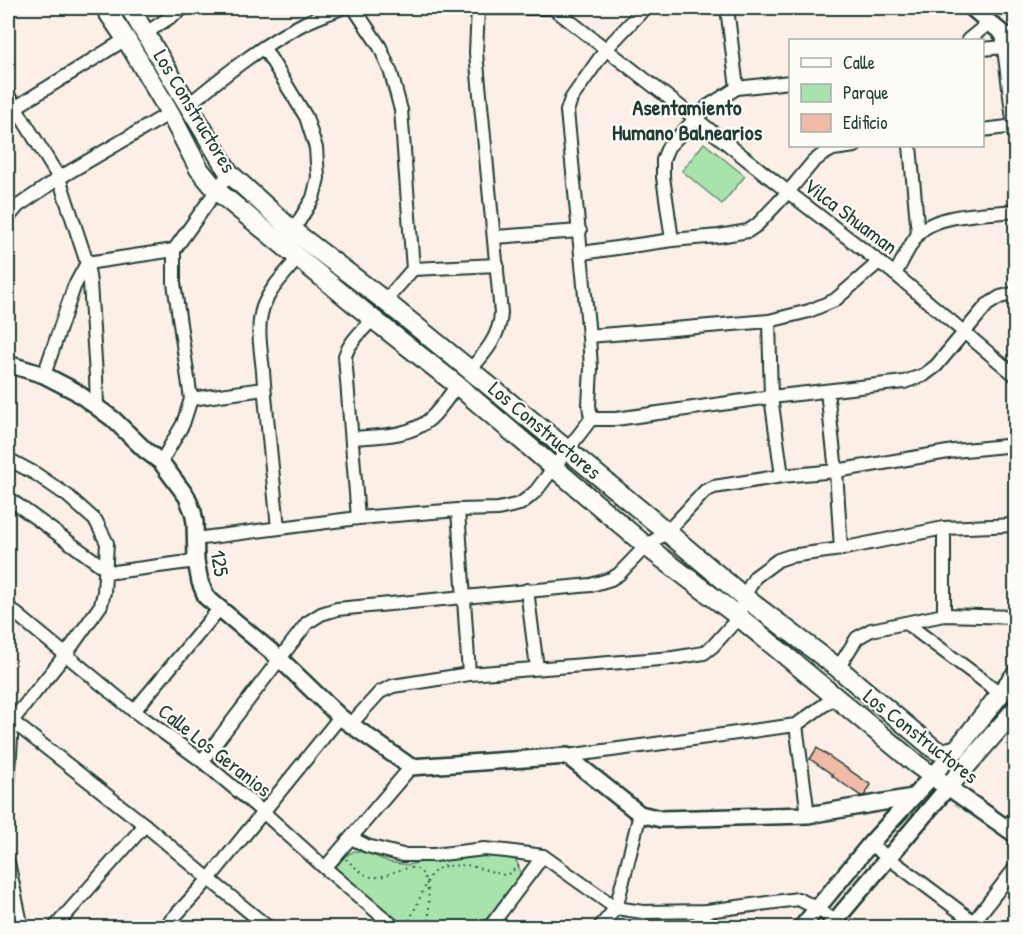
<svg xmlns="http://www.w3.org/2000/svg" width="1023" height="935" viewBox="0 0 1023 935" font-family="'Patrick Hand',sans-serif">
  <rect width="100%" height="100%" fill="#fbefe7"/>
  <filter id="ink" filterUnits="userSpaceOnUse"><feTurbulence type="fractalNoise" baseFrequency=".0167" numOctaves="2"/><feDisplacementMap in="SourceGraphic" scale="12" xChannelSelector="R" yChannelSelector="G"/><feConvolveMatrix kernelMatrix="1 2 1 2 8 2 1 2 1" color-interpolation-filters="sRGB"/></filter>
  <g filter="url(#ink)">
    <g fill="#a7e3aa" stroke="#63906f" stroke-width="1.5">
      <path d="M704,143L745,176L722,204L682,171Z"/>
      <path d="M354,851L365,852L389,862L408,865L421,862L496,854L513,857L518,864L520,872L519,879L480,927L405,928L335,871V868L345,856Z"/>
    </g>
    <path fill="#f1baa6" stroke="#1f3d34" stroke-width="1.5" d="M817,748L871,785L864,796H861L832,776L833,775L810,759Z"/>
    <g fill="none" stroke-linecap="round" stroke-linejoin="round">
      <defs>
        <g id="minor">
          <path d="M354,8L380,47L391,73L401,110L413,269L385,301"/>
          <path d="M472,8H553L696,119L788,192L895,274L1016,376"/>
          <path d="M727,8L737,88"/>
          <path d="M146,33L184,8"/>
          <path d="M1002,33L1016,143"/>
          <path d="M968,40L990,22"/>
          <path d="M264,48L306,117L316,148L318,178L313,198L293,231"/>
          <path d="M982,49L1004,47"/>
          <path d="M8,95L59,178L87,263L90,283L96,376L97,406"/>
          <path d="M188,105C223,76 263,44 303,24C315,18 329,13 342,8"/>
          <path d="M8,112L126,39"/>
          <path d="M982,130L1016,126"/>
          <path d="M910,146L918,234"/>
          <path d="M8,218L18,206L59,178L170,113"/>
          <path d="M494,237L580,231"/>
          <path d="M672,240L663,177V160L668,147L708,106L737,88L790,82"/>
          <path d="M582,253L672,240L719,236L748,231L757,225L788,192L813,162L822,155L833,149L855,146"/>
          <path d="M87,263L174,250"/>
          <path d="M413,269L497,265"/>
          <path d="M895,274C902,262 911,242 919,233C938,213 989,214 1016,211"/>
          <path d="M769,321L771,397L782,476"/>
          <path d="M589,336L769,321L809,311L835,300L879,262"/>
          <path d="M470,370C485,353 500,336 501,313L476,53L478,8"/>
          <path d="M44,375L74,287L87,263"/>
          <path d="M827,391L836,471L841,549"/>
          <path d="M191,399L264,389"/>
          <path d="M591,419L589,405L591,368L589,336L567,111L571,99L606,49L645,8"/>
          <path d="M352,438C377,436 410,437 430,419C441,409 449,396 457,385"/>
          <path d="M8,459L36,474L68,496L96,521L107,543L104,592L101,605L66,654L12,721L8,787"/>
          <path d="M161,462L183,424L191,399L174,283V250L229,173"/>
          <path d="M8,498L106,569L114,572L196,561"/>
          <path d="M458,510L469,674"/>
          <path d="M358,518L345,356C350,341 363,330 373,319"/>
          <path d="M278,528C273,475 267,423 263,371C261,350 256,327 263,307C270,288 286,273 298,258"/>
          <path d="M944,528V615"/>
          <path d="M195,539L358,518L458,510L498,509L520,504L528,498L536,491L591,419H616L771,397L904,382L924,375L936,366L987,305L1000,297L1016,293"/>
          <path d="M527,590L537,668"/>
          <path d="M8,607L134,711L202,761L263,812L325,868L396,928"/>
          <path d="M906,623L1000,693"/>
          <path d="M838,668L857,638L871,630L944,615L1016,617"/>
          <path d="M134,711L220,608"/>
          <path d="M8,718L145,825L209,879L269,928"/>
          <path d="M351,724L380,692L393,686L469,674L673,658L704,653L713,646L739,617L744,597L755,577L778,560L790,556L841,549L944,528L1016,525"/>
          <path d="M796,725L808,815"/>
          <path d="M567,756L796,725L835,697"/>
          <path d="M202,761L307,623L321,614L337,609L591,585L611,579L619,574L646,546L667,532L705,491L714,487L782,476L836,471L954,451L1016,445"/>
          <path d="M1006,827L1016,816"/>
          <path d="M351,838L367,846L403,855H434L484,849L506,851L543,856L616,908L643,912L707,911L798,899L817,908L844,928"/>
          <path d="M870,844L982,928"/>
          <path d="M8,862L22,928"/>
          <path d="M325,868L411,767"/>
          <path d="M54,928L145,825"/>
          <path d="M164,928L209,879L340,717"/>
          <path d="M489,928L543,856"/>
          <path d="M599,928L616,908L640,814"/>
          <path d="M694,928L707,911"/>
          <path d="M969,928L1016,867"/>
        </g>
        <g id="tertiary">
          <path d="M972,8L1002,33L1016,38"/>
          <path d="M8,364L44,375L75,391L113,419L145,450L161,462L187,497L193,512L195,522L196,561L200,582L206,597L279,658L340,717L411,767L567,756L640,814L661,819L808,815L913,797"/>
          <path d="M801,928L870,844L957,749"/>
          <path d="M829,928L948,787L1016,835"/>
        </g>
        <g id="secondary">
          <path d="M105,8L126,39L170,113L199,169L217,191L373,319L457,385L646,546L739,617L916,764L948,787L1016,709"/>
          <path d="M130,8L229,173L293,231L385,301L470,370L667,532L744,597L838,668L933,748C941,754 948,752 957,749L1016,674"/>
        </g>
      </defs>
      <use href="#minor" stroke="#1f3d34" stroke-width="16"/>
      <use href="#tertiary" stroke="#1f3d34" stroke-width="20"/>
      <use href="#secondary" stroke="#1f3d34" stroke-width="22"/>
      <g stroke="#1f3d34" stroke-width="2" stroke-dasharray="1.5 4.5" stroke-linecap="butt">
        <path d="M346,859C353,865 364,877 373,877C385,878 397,869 409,868C434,865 428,912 429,928"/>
        <path d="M407,926L430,876L437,869L445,866L467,865L504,875L508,874L519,866"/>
      </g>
      <use href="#minor" stroke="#fdfcf7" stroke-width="12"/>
      <use href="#tertiary" stroke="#fdfcf7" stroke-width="15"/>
      <use href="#secondary" stroke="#fdfcf7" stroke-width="18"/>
    </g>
  </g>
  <g text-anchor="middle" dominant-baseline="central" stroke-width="4.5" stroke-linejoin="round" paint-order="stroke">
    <g font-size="21" fill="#1f3d34" stroke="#fdfcf7">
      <text transform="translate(195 111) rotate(59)">Los Constructores</text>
      <text transform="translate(851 216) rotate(37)">Vilca Shuaman</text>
      <text transform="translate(545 430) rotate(40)">Los Constructores</text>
      <text transform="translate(220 563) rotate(81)">125</text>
      <text transform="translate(921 736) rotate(38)">Los Constructores</text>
      <text transform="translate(215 750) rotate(38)">Calle Los Geranios</text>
    </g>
    <g font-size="22" font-weight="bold" fill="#1f3d34" stroke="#fdfcf7">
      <text x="687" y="107">Asentamiento<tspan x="687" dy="25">Humano Balnearios</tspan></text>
    </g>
  </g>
  <rect width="1023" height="935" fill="none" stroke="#fdfcf7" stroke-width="30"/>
  <rect x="15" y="15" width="993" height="905" fill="none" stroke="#1f3d34" stroke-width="2" filter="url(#ink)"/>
  <rect x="789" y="39" width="195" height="108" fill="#fdfcf7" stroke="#a4b0a9" stroke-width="1.5"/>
  <rect x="801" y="58" width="30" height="9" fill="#fdfcf7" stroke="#a4b0a9" stroke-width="1.5"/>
  <text x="843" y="69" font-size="18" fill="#1f3d34">Calle</text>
  <rect x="801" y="84" width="30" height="18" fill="#a7e3aa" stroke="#a4b0a9" stroke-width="1.5"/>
  <text x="843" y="99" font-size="18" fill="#1f3d34">Parque</text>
  <rect x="801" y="114" width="30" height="18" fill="#f1baa6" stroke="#a4b0a9" stroke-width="1.5"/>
  <text x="843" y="129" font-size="18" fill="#1f3d34">Edificio</text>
</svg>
